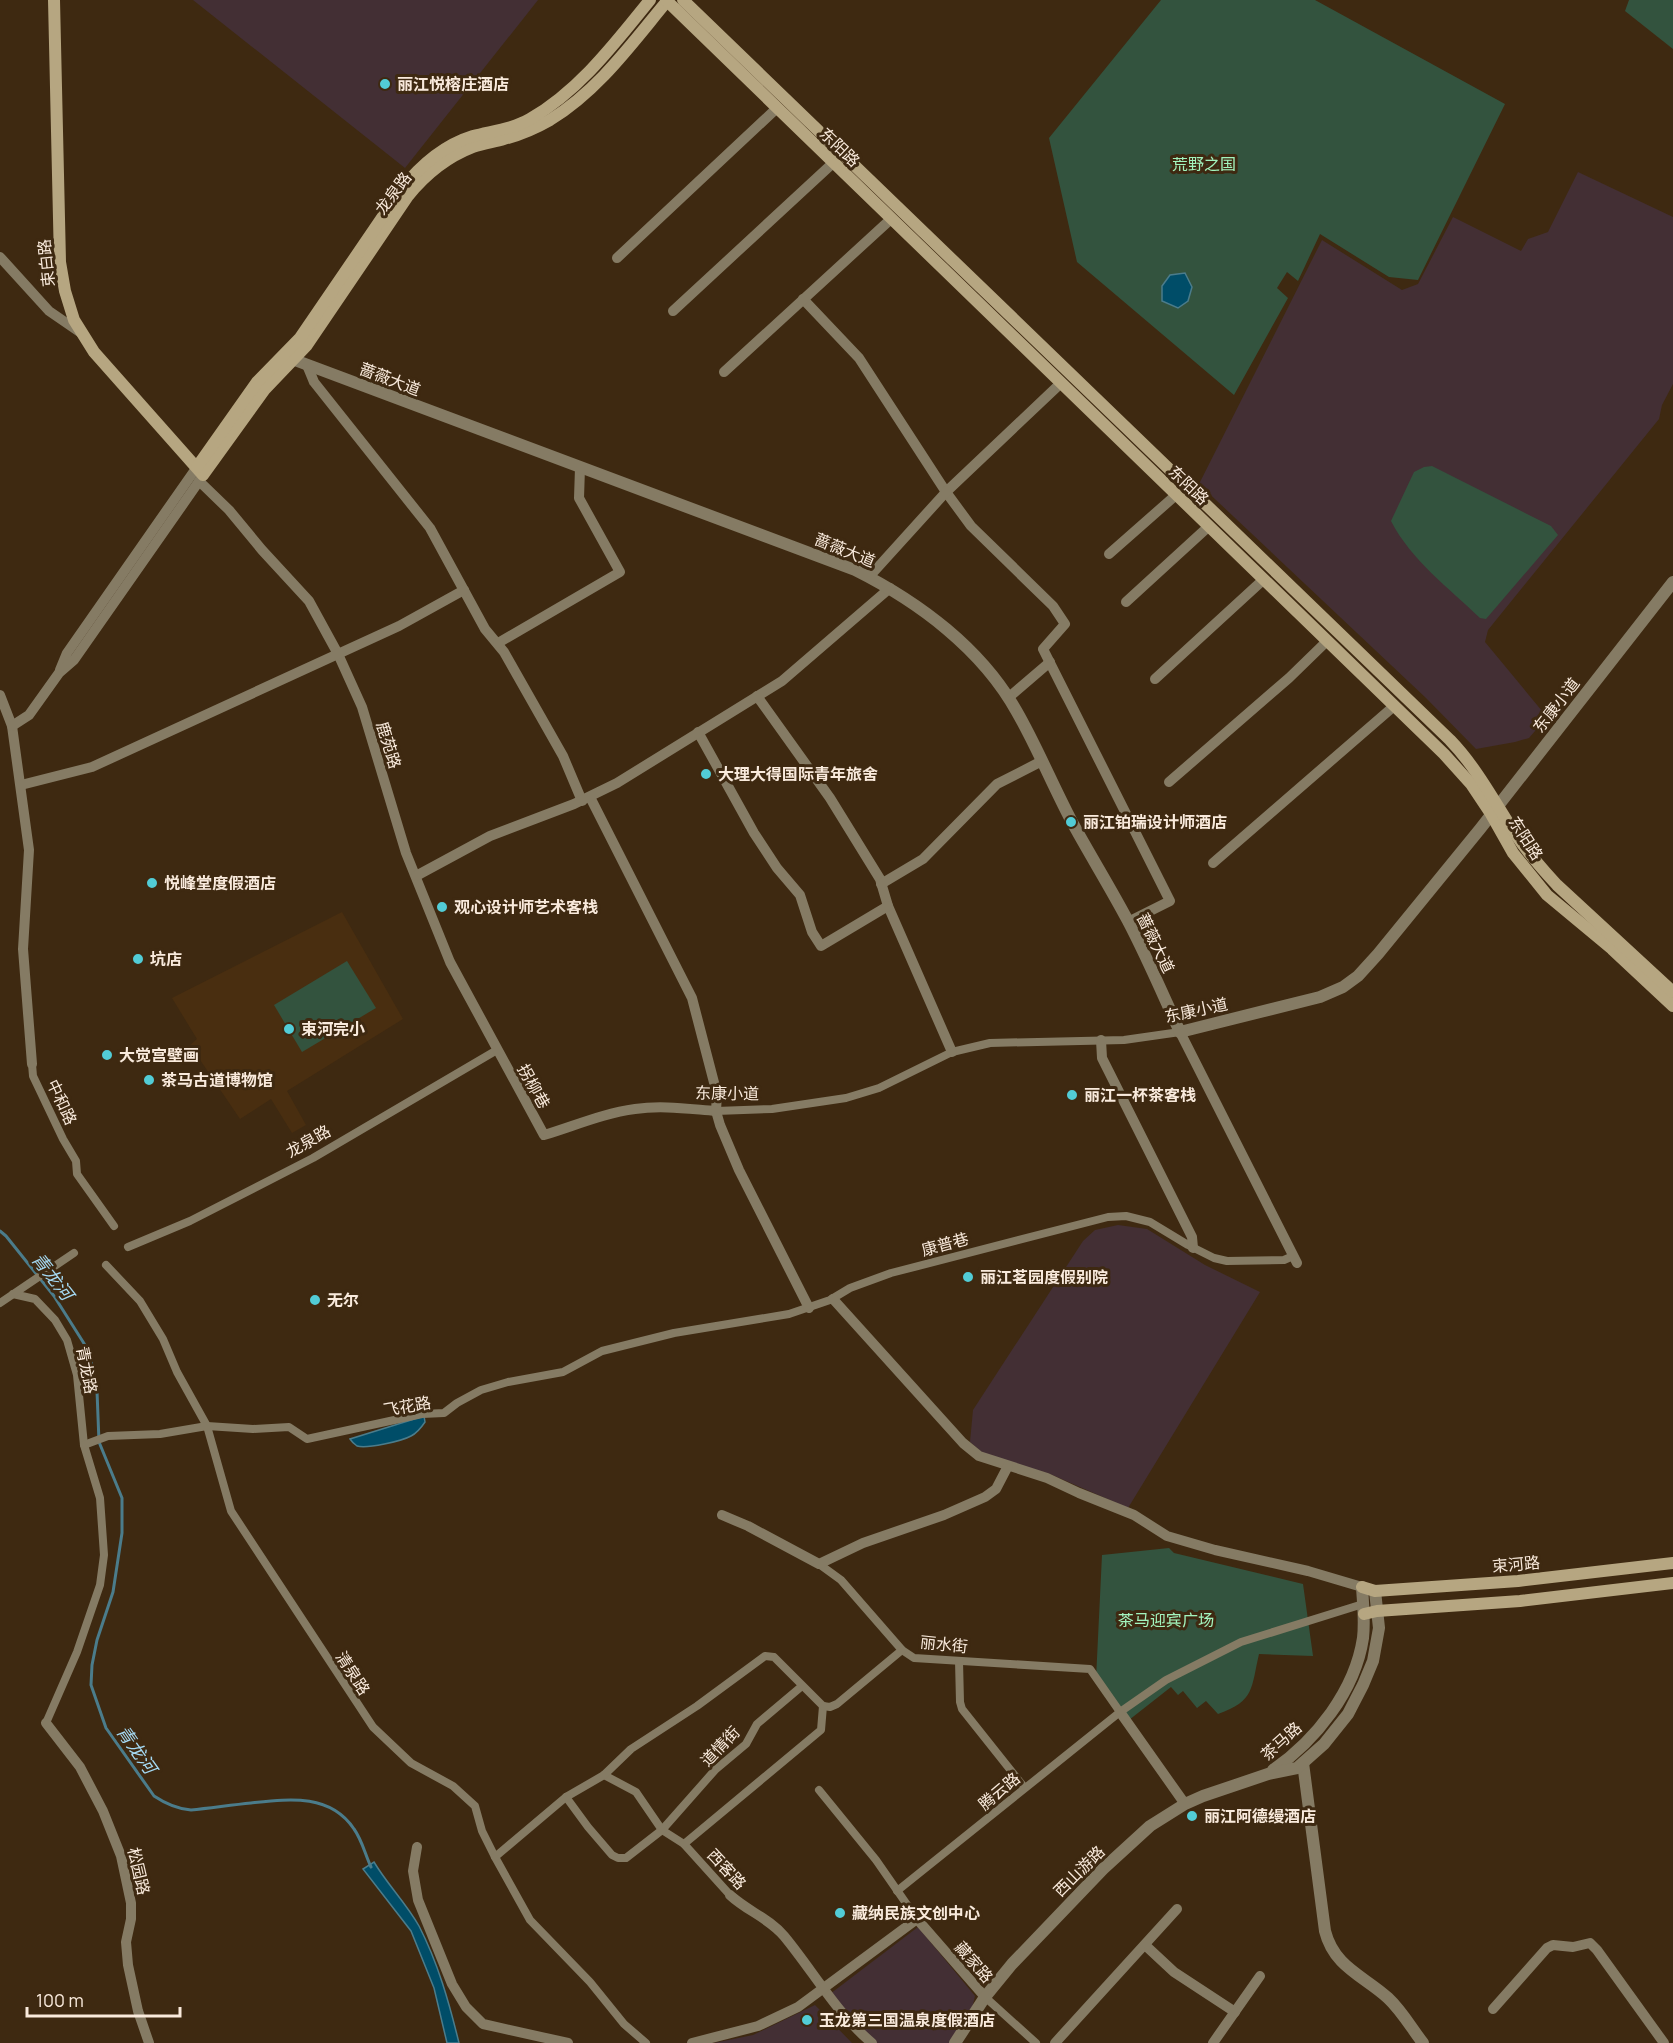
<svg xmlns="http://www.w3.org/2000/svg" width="1673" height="2043" viewBox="0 0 1673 2043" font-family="Manrope,'Noto Sans SC',sans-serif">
  <rect width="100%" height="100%" fill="#3e2911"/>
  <g fill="#432f34">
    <path d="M193,0H538L405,168Z"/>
    <path d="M1578,172L1673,217V384L1662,405L1659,419L1488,630L1485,642L1547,717L1529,738L1515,742L1476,749L1426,698L1199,484L1322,240L1402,290L1418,284L1453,217L1521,251L1528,239L1548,232Z"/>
    <path d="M1118,1225L1147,1229L1205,1265L1260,1292L1128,1508L1050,1474L986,1456L970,1442L973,1410L1083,1241L1095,1230Z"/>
    <path d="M918,1927L975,1996L970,2017L951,2043H866L830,1994Z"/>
    <path d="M815,2005L852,2043H714L753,2035Z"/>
  </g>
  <path fill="#492e10" d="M342,912L403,1019L287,1091L306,1125L292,1133L271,1099L240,1119L190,1045L197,1039L172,998Z"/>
  <g fill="#33533e">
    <path d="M1161,0H1315L1505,104L1418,280L1389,277L1320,234L1298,281L1287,272L1277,288L1288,298L1234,395L1077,262L1049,138Z"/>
    <path d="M1629,0H1673V49L1625,11Z"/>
    <path d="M1432,466L1551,526L1558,535L1486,619L1480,618C1449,588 1411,560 1391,521L1414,472L1424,467Z"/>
    <path d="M347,961L376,1008L302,1052L274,1005Z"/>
    <path d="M1169,1548L1174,1553L1303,1584L1313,1656L1259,1654C1251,1688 1255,1701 1218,1714L1206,1701L1197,1708L1183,1691L1178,1695L1171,1687L1129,1720L1096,1679L1102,1555Z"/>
  </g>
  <g fill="#004d68" stroke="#4b7c8b" stroke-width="1.5">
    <path d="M1185,273L1192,287L1188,301L1178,308L1162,301V286L1170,275Z"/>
    <path d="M424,1416L425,1422C421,1428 417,1433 411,1436C402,1441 367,1449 357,1446C354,1444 352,1442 350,1439Z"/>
    <path d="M374,1862C387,1884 406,1903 419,1926C438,1963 449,2002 459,2043H447L434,1988L411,1931L363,1869Z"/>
  </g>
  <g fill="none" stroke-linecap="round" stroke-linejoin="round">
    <path stroke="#4b7c8b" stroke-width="3" d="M0,1231L6,1236L54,1296L85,1345L92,1365L97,1391L99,1442L122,1498V1533L113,1592L97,1640L92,1665L91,1685L106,1728L154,1796C166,1804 177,1809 191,1810C211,1808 231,1805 251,1803C288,1799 330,1793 354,1829C362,1840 365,1854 371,1867"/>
    <g stroke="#857b64" stroke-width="8">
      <path d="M32,1064L33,1076L63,1139L76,1161L77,1174L114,1226"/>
      <path d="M716,1111L772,1109L846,1098L879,1088L952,1052L990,1043L1124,1040L1180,1032"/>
      <path d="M128,1247L190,1221L313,1158L497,1050"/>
      <path d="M106,1265L140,1301L163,1339L177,1372L207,1426L231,1511L373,1727L411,1763L453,1786L475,1806L482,1831L495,1857L530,1920L590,1982L624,2024L646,2043"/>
      <path d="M13,1294L35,1299L55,1320L67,1340L77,1375L84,1445L100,1498L104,1555L100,1585L77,1652L46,1723"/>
      <path d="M0,1303L74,1253"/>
      <path d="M84,1445L108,1436L160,1434L207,1426L253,1429L289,1427L307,1439L422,1414L444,1413L457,1403L481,1390L508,1382L563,1372L602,1351L674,1333L789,1314L830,1300L850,1288L891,1273L1108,1217L1126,1216L1150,1222L1188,1245L1214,1258L1227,1261L1284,1260L1293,1256"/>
      <path d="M819,1564L841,1580L902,1650L914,1658L1090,1669L1120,1712"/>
      <path d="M959,1661L960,1702L962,1709L1024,1787"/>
      <path d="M604,1775L636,1792L662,1830L684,1844L730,1895"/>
      <path d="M819,1790L876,1860L917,1919"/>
      <path d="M566,1797L588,1827L612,1855L618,1858H626L662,1830L715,1770L746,1744L757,1724L802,1686"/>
      <path d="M684,1844L821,1730L823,1706"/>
      <path d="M495,1857L566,1797L604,1775L631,1749L697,1706L765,1656L774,1657L823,1706L830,1707L837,1704L902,1650"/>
      <path d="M897,1891L1120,1712L1166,1680L1241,1642L1363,1604"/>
      <path d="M985,1997L1036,2043"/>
    </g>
    <g stroke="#857b64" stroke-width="10">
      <path d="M0,257L49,311L81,333"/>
      <path d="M617,258L777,108"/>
      <path d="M803,299L859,358L946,492L971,526L1053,606L1065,624L1043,649L1170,901L1128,922"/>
      <path d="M673,311L833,163"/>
      <path d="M307,365L314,382L430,528L485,629L504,652L563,756L582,801"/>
      <path d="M724,372L891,219"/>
      <path d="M199,481L229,510L262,550L309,601L338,654L362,707L406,853L450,962L544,1135C574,1126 604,1113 635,1109C662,1105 689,1109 716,1111"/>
      <path d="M1109,554L1176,495"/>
      <path d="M869,577L946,492L1061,383"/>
      <path d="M1126,602L1208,527"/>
      <path d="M498,643L620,572L579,498L580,468"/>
      <path d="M60,670L67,653L197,467"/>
      <path d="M1155,679L1263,580"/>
      <path d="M0,695L12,726L29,850L23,949L32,1064"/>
      <path d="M757,696L830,798L880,879L888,906L952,1052"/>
      <path d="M1008,698L1050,662"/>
      <path d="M12,726L29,715L59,673L74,660L202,477"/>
      <path d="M698,732L754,833L777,868L800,895L812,932L821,946L888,906"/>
      <path d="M1169,782L1289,678L1326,642"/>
      <path d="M21,785L92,767L399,626L464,590"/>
      <path d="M590,797L692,998L717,1094L716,1111L720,1125L739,1170L809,1308"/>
      <path d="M1213,863L1393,707"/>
      <path d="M416,876L490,836L574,804L617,783L782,681L890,588"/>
      <path d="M881,884L923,859L997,784L1042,761"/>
      <path d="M1180,1032L1297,1263"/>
      <path d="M1101,1040L1102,1058L1192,1237L1193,1248"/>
      <path d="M833,1299L963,1443L979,1456L1047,1478L1079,1493L1134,1515L1167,1536L1215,1550L1308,1571L1362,1587"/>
      <path d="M722,1515L748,1526L819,1564L863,1543L944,1515L985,1497L996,1489L1008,1466"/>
      <path d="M1120,1712L1185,1804"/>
      <path d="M46,1723L80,1767L103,1811L121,1856L131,1903V1919L126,1942L128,1965L138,2011L149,2043"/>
      <path d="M417,1847L413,1871L418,1900L452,1984L466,2007L483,2024L568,2043"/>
      <path d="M730,1895C747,1911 769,1918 784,1936C813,1971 837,2014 872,2043"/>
      <path d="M1145,1945L1174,1972L1235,2012"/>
      <path d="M1493,2009L1547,1948L1553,1945L1573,1947L1590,1943L1597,1950L1664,2043"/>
      <path d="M692,2043L758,2026L798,2007L917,1919L985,1997"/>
      <path d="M1055,2043L1177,1909"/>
      <path d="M1213,2043L1260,1976"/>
    </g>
    <g stroke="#857b64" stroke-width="12">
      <path d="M284,356L855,570C919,602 982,649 1017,712C1037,747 1053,786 1072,822C1090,855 1110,887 1128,921C1147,957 1163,995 1180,1032L1320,997L1343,987L1358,976L1378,954L1480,829L1673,582"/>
      <path d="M1303,1763L1325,1931C1334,1967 1364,1976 1388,1998C1402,2011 1412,2029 1423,2043"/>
      <path d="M1273,1770C1316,1740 1355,1691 1363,1638C1365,1621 1363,1604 1362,1587"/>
      <path d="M955,2043L985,1997L1012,1964L1103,1869L1150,1826L1185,1804L1203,1796L1268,1774L1297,1768L1324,1744L1348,1714L1363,1685L1373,1661L1379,1628L1375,1591"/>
    </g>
    <g stroke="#b6a681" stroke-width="12">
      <path d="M54,0L60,262L65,291L74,320L94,352L203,475L265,389L307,345L408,196C425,175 447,157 473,147C483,143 494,142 504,139C520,135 536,128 550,120C599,90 632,43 668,0"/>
      <path d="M666,0L1444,754L1471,784L1491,814L1513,853L1547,895L1612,949L1673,1006"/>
      <path d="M683,0L1450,740C1477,768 1495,803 1516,835C1528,853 1542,869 1557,885L1673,992"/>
      <path d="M197,467L257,382L300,338L401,190C419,167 444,145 473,136C492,131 513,129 530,119C580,90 615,43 650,0"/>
      <path d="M1362,1587L1375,1591L1518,1581L1673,1563"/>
      <path d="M1364,1614L1377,1611L1520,1601L1673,1583"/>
    </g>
  </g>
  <g fill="#52ccd6" stroke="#3e2911" stroke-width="2">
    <circle cx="385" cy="84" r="6"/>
    <circle cx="706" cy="774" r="6"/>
    <circle cx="1071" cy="822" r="6"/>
    <circle cx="152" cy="883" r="6"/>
    <circle cx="442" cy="907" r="6"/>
    <circle cx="138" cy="959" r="6"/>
    <circle cx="289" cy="1029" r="6"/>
    <circle cx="107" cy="1055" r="6"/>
    <circle cx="149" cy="1080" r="6"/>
    <circle cx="1072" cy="1095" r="6"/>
    <circle cx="968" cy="1277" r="6"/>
    <circle cx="315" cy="1300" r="6"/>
    <circle cx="1192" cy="1816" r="6"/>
    <circle cx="840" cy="1913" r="6"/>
    <circle cx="807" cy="2020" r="6"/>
  </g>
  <g text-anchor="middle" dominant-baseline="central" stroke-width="6" stroke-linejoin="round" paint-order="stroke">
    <g font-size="16" font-weight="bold" fill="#f9eadc" stroke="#3e2911" text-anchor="start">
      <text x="397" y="84">丽江悦榕庄酒店</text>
      <text x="718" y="774">大理大得国际青年旅舍</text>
      <text x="1083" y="822">丽江铂瑞设计师酒店</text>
      <text x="164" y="883">悦峰堂度假酒店</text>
      <text x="454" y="907">观心设计师艺术客栈</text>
      <text x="150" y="959">坑店</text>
      <text x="301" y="1029">束河完小</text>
      <text x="119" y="1055">大觉宫壁画</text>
      <text x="161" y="1080">茶马古道博物馆</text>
      <text x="1084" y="1095">丽江一杯茶客栈</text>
      <text x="980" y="1277">丽江茗园度假别院</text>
      <text x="327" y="1300">无尔</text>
      <text x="1204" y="1816">丽江阿德缦酒店</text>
      <text x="852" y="1913">藏纳民族文创中心</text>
      <text x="819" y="2020">玉龙第三国温泉度假酒店</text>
    </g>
    <g font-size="16" fill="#f9eadc" stroke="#3e2911">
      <text transform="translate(840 147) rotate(44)">东阳路</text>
      <text transform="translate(393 193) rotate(-53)">龙泉路</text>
      <text transform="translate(46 263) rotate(-96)">束白路</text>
      <text transform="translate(390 379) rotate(21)">蔷薇大道</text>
      <text transform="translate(1189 485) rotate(44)">东阳路</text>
      <text transform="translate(845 550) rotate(22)">蔷薇大道</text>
      <text transform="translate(1556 705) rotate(-52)">东康小道</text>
      <text transform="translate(389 745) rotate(73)">鹿苑路</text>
      <text transform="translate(1526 838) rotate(57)">东阳路</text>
      <text transform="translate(1156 943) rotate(64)">蔷薇大道</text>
      <text transform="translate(1196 1010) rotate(-12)">东康小道</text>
      <text transform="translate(534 1086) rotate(61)">拐柳巷</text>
      <text transform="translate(727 1093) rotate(1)">东康小道</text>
      <text transform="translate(62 1102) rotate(65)">中和路</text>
      <text transform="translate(308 1141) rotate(-29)">龙泉路</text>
      <text transform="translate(945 1244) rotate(-15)">康普巷</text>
      <text transform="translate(87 1370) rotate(79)">青龙路</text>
      <text transform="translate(407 1406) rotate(-10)">飞花路</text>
      <text transform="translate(1516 1564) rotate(-5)">束河路</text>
      <text transform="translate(944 1644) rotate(6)">丽水街</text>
      <text transform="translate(353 1673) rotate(57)">清泉路</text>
      <text transform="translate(1281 1741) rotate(-42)">茶马路</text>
      <text transform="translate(720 1746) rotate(-46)">道情街</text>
      <text transform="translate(999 1791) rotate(-40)">腾云路</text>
      <text transform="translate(727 1869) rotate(47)">西客路</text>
      <text transform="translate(139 1871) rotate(77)">松园路</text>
      <text transform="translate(1079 1871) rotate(-45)">西山游路</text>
      <text transform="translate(974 1962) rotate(49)">藏家路</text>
    </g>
    <g font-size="16" fill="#a2f4be" stroke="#3e2911">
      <text x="1204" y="164">荒野之国</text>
      <text x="1166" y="1620">茶马迎宾广场</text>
    </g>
    <g font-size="18" font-style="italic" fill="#a5daf4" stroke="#3e2911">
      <text transform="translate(53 1276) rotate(52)">青龙河</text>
      <text transform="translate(137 1749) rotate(55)">青龙河</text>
    </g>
  </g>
  <path d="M27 2007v9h153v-9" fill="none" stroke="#f9eadc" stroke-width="3"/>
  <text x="36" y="2007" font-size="18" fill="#f9eadc" stroke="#3e2911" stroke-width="4.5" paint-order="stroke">100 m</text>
</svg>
